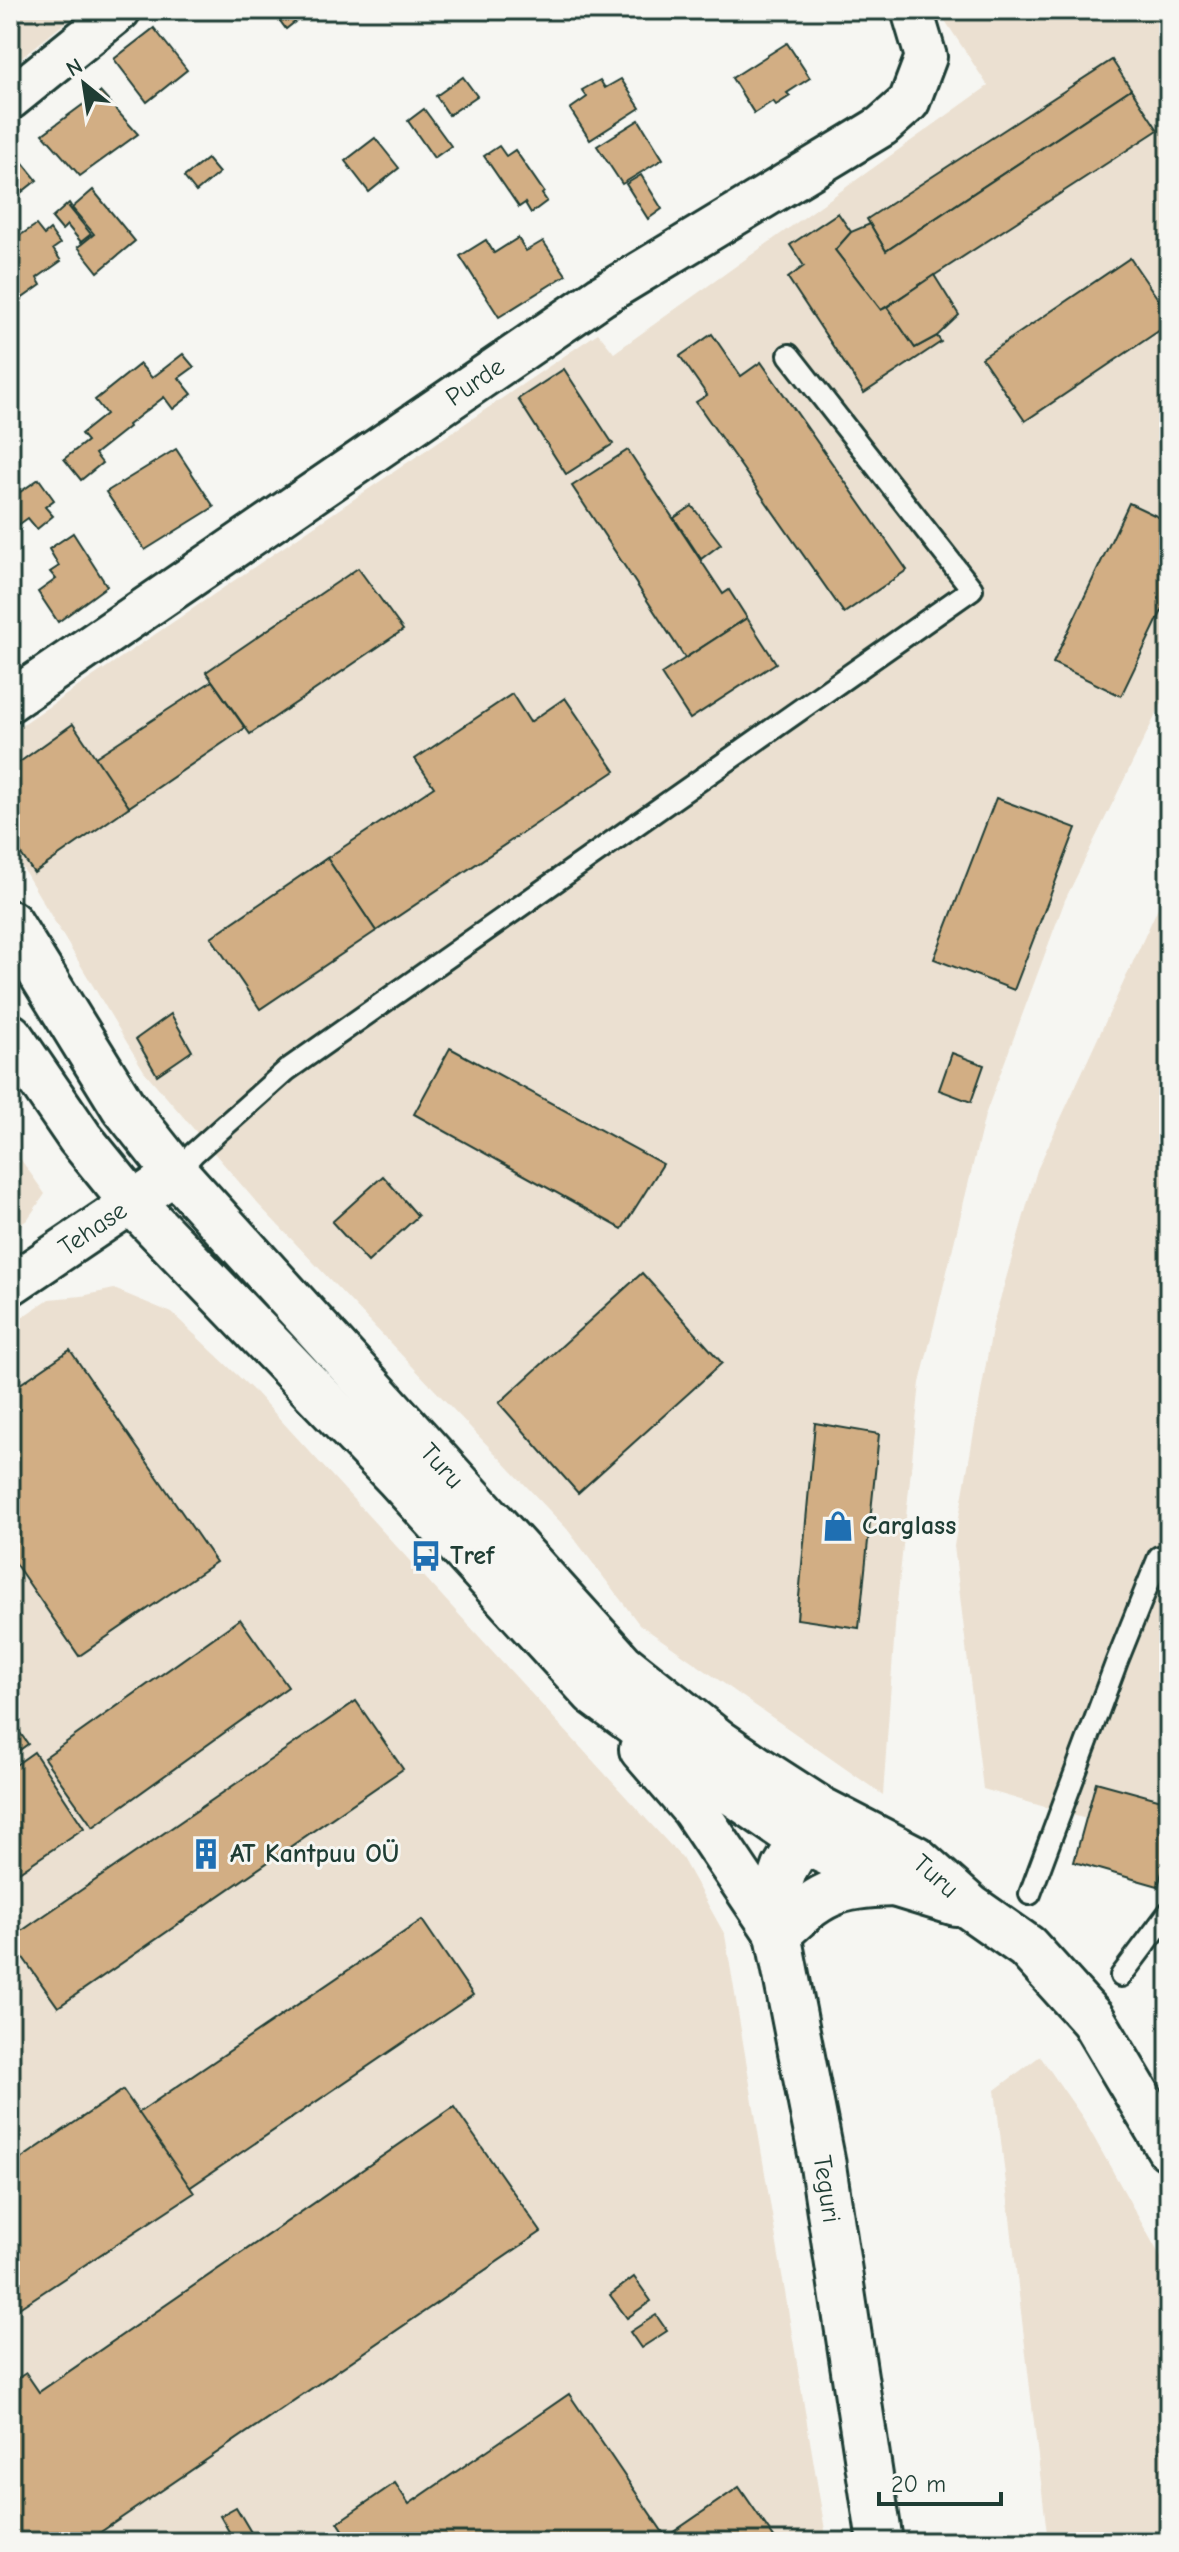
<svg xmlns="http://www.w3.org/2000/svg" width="1179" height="2552" viewBox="0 0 1179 2552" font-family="'Comic Neue',sans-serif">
  <rect width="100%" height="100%" fill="#f6f6f2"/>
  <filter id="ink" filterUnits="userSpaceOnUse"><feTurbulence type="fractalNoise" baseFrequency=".0125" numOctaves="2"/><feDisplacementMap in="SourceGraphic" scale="16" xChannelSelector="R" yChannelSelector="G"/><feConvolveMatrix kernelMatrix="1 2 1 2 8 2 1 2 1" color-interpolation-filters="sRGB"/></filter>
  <g filter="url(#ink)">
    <g fill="#ebe0d1">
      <path d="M10,10H81L10,67Z"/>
      <path d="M938,10H1169V688L1065,900L985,1115L920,1383L896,1613L883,1795L639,1624L567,1529L257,1203L144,1071L10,847V733L598,333L614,353L988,86Z"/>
      <path d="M1162,899L1169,900V1843L983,1789L954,1546L993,1324L1037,1170Z"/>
      <path d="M10,1144L45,1194L27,1220L10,1232Z"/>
      <path d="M114,1289L172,1313L256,1393L682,1858L725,1935L827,2542H10V1325L49,1299L82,1296Z"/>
      <path d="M1040,2056L1083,2118L1169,2272V2542H1048L995,2090Z"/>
    </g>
    <g fill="#d2ae84" stroke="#1f3d34" stroke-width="2">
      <path d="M272,10H302L305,14L286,29Z"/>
      <path d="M154,28L187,70L147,102L114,59Z"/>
      <path d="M787,43L810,78L787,93L790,96L776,105L773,101L754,113L732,78Z"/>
      <path d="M1112,60L1131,89L886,251L867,219Z"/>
      <path d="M463,77L477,96L449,115L436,96Z"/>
      <path d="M621,79L640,108L590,140L570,109L587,97L582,90L600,80L605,88Z"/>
      <path d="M1131,89L1158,130L881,310L835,250L851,232L870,224L886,251Z"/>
      <path d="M100,92L138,134L80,176L43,134Z"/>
      <path d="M424,109L451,146L434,158L408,121Z"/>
      <path d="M639,120L663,159L622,184L597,146Z"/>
      <path d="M375,138L399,168L369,192L345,161Z"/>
      <path d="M499,146L506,156L515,150L544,192L542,194L547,201L531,213L525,203L519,207L484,156Z"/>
      <path d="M10,147L37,180L22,192L10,177Z"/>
      <path d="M207,159L219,173L196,192L184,177Z"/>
      <path d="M641,175L662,209L648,219L626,184Z"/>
      <path d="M93,190L135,241L98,272L78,247L94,234L72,208Z"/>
      <path d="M69,203L71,206L69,207L91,234L81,242L67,225L62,230L52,218Z"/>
      <path d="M838,213L851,232L835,250L881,310L887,307L915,348L937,336L941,342L864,393L788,278L804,266L790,245Z"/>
      <path d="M36,225L44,235L50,230L60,244L53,249L61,261L37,278L41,285L14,304L10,298V267L17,262L11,255L19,249L13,240Z"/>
      <path d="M518,238L526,251L543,241L566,275L499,317L460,256L486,240L494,253Z"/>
      <path d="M1130,258L1169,315V324L1025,421L982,358Z"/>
      <path d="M934,275L959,315L937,336L915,348L887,307Z"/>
      <path d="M712,334L741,376L761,362L907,570L844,613L696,402L707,395L680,356Z"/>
      <path d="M183,354L194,367L179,378L192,394L173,409L164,397L128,425L129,427L95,454L102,463L81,480L64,459L87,441L81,434L106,414L95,400L140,364L152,378Z"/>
      <path d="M564,369L613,444L566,474L518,399Z"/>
      <path d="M176,449L214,507L145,550L106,492Z"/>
      <path d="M628,450L723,594L729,590L747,618L685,658L572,486Z"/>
      <path d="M39,479L54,500L45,507L53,516L37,529L28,518L10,531V499Z"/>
      <path d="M1129,503L1169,522V596L1121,696L1053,663Z"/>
      <path d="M692,506L721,544L701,559L674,518Z"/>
      <path d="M73,533L107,586L58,622L38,592L56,579L50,572L59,566L49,549Z"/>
      <path d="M358,568L403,630L250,734L206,672Z"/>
      <path d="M747,618L776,663L690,719L661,674Z"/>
      <path d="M212,681L245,728L129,807L94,758Z"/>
      <path d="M512,694L530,722L565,698L615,771L376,931L327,858L434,787L415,759Z"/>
      <path d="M73,724L129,807L34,873L10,838V769Z"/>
      <path d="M996,798L1076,828L1014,990L934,959Z"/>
      <path d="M327,858L376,931L260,1009L211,937Z"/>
      <path d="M171,1014L192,1051L157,1075L136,1039Z"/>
      <path d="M450,1048L663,1164L622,1229L414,1114Z"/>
      <path d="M952,1053L984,1065L971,1102L939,1090Z"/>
      <path d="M383,1176L418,1216L368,1262L332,1222Z"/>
      <path d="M642,1273L722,1363L578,1493L499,1403Z"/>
      <path d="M70,1350L216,1562L79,1656L10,1556V1391Z"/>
      <path d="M815,1423L879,1434L859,1628L797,1619Z"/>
      <path d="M240,1619L288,1687L93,1827L44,1758Z"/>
      <path d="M356,1701L403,1769L58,2007L10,1939Z"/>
      <path d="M10,1719L28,1744L10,1757Z"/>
      <path d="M34,1752L84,1828L10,1878V1769Z"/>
      <path d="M1096,1782L1169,1802V1848L1158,1886L1074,1862Z"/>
      <path d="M422,1920L473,1995L189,2188L138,2113Z"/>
      <path d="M123,2090L194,2193L10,2314V2166Z"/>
      <path d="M454,2107L541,2232L86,2542H10V2383L26,2373L39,2392Z"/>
      <path d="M634,2277L651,2301L627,2318L610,2295Z"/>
      <path d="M656,2315L667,2331L641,2348L630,2332Z"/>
      <path d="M569,2394L666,2537L739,2487L777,2542H351L338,2522L395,2483L409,2504Z"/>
      <path d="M236,2507L255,2539L251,2542H235L220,2516Z"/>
    </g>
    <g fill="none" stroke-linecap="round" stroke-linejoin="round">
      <defs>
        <g id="lane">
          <path d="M176,1173L194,1153L287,1070L972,589L789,355"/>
          <path d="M1030,1894L1117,1661L1159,1557L1169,1555"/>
          <path d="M1121,1976L1169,1912"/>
        </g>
        <g id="street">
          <path d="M10,99L120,10"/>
          <path id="s1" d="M10,701L601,296L882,126L909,102L926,57L912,10"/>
          <path id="s2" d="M10,1285L176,1173"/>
        </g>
        <g id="secondary">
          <path id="s3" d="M10,923L123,1106L176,1173L622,1665L720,1743L758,1769L820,1809L915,1858L970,1907L1027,1947L1093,2020L1169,2148"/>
          <path d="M10,1036L80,1138L132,1202L397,1477L594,1693L667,1747L801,1840L894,1884L956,1903"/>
          <path d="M642,1749L694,1809L778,1934"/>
          <path id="s4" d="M817,1814L785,1868L776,1894L778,1934L822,2159L880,2542"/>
          <path d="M778,1934C821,1893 834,1886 894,1884"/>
        </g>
      </defs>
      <use href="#lane" stroke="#1f3d34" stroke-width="26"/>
      <use href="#street" stroke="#1f3d34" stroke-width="46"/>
      <use href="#secondary" stroke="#1f3d34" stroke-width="50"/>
      <use href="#lane" stroke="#f6f6f2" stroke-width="20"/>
      <use href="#street" stroke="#f6f6f2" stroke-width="40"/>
      <use href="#secondary" stroke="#f6f6f2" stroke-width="44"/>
    </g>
  </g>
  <defs>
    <symbol id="shop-bare" viewBox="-9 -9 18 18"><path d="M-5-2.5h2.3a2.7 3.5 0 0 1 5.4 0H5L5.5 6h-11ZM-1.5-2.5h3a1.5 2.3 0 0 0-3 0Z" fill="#1f6fb2" stroke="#f6f6f2" stroke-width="2.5" paint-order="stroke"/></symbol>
    <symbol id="bus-bare" viewBox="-9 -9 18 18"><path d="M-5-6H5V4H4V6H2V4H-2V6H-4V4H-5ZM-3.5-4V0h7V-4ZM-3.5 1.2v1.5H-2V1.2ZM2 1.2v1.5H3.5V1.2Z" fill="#1f6fb2" stroke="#f6f6f2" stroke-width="2.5" paint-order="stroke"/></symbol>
    <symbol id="building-bare" viewBox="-9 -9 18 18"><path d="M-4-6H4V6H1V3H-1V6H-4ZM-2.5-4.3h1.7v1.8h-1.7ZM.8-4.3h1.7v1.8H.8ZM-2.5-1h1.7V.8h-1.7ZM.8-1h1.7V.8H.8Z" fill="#1f6fb2" stroke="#f6f6f2" stroke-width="2.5" paint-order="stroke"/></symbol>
  </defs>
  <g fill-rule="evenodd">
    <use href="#shop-bare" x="816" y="1504" width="44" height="44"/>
    <use href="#bus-bare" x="404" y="1534" width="44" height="44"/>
    <use href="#building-bare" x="184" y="1832" width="44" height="44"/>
  </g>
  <g text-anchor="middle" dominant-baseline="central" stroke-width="6" stroke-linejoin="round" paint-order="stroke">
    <g font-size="26" fill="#1f3d34" stroke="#f6f6f2">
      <text stroke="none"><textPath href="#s1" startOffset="564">Purde</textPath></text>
      <text stroke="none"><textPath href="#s2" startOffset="100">Tehase</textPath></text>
      <text stroke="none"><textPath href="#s3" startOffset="696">Turu</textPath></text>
      <text stroke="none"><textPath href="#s3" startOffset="1344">Turu</textPath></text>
      <text stroke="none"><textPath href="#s4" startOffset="390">Teguri</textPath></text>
    </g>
    <g font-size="26" font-weight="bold" fill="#1f3d34" stroke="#f6f6f2" text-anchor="start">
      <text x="862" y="1526">Carglass</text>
      <text x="450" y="1556">Tref</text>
      <text x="230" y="1854">AT Kantpuu OÜ</text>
    </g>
  </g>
  <rect width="1179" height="2552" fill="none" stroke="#f6f6f2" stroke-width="40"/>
  <rect x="20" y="20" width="1139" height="2512" fill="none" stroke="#1f3d34" stroke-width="3" filter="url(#ink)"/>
  <g transform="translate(84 84) rotate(330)" stroke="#f6f6f2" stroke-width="6" paint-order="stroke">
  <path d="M0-6L14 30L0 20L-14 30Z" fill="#1f3d34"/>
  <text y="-12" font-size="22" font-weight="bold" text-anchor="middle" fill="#1f3d34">N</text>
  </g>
  <path d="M879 2492v12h122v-12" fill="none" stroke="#1f3d34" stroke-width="4"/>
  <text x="891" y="2492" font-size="24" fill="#1f3d34" stroke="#f6f6f2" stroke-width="6" paint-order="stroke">20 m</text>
</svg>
